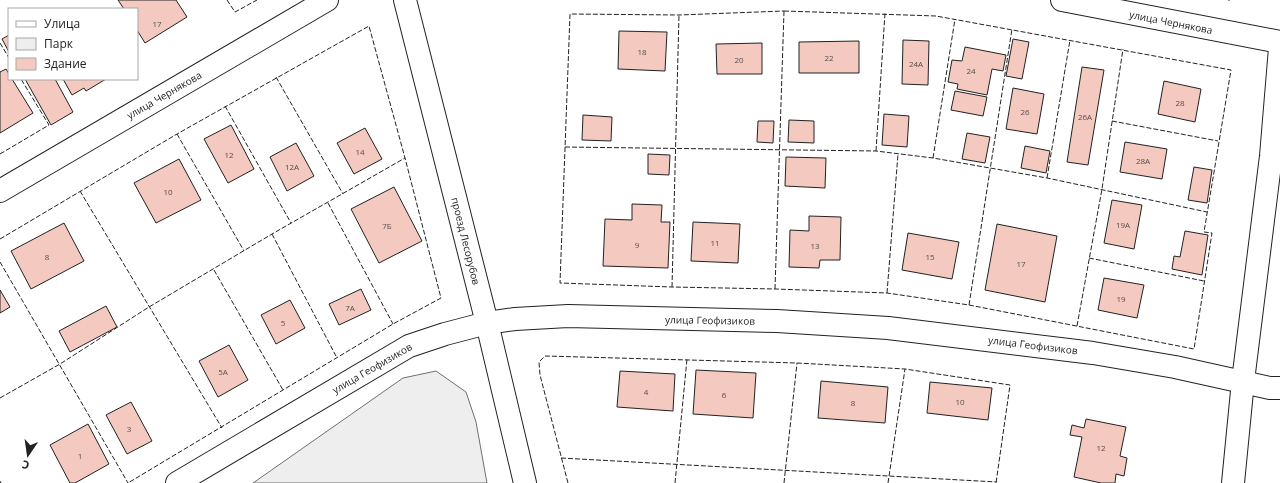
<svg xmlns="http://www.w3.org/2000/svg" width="1280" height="483" viewBox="0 0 1280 483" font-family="'Open Sans',sans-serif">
  <rect width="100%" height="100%" fill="#fff"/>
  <path fill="#eee" stroke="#6f6f6f" d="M436,371L466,392L476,422L487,483H253L403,378Z"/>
  <g fill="#f3c9c0" stroke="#222">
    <path d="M118,0H176L187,17L145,43L137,30V9H124Z"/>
    <path d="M619,31L667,32L665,71L618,69Z"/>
    <path d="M9,35V52L2,39Z"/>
    <path d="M1013,39L1029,42L1022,79L1006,76Z"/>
    <path d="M903,40L929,41L928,85L902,84Z"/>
    <path d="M859,41V73H799V42Z"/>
    <path d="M762,43V74H717L716,44Z"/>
    <path d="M965,47L1006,55L1003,71L992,69L987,95L957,89L958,84L948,82L952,60L962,61Z"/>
    <path d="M1082,67L1104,70L1088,165L1067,162Z"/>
    <path d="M6,69L9,74V79H12L33,113L0,133V72Z"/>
    <path d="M25,79H55L73,112L51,125Z"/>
    <path d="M63,79H106L86,91L84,88L72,95Z"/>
    <path d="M1164,81L1201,89L1195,122L1158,114Z"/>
    <path d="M1013,88L1044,94L1037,134L1006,129Z"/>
    <path d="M955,91L987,97L983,116L951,110Z"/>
    <path d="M884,114L909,116L907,147L882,145Z"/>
    <path d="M583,115L612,117L611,141L582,140Z"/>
    <path d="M789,120L814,121V143L788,142Z"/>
    <path d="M758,121H774L773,143L757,142Z"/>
    <path d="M231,125L254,169L228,183L204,139Z"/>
    <path d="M365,128L382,159L354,174L337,143Z"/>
    <path d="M967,133L990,137L985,163L962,159Z"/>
    <path d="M1125,142L1167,149L1162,179L1120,172Z"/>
    <path d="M296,143L314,176L287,191L270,157Z"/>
    <path d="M1025,146L1050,151L1046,173L1021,168Z"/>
    <path d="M648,154L670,155L669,175L648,174Z"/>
    <path d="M786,157L826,158L825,188L785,186Z"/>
    <path d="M179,159L201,200L156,223L134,183Z"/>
    <path d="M1194,167L1212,170L1207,203L1188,200Z"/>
    <path d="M394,187L422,241L379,263L351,209Z"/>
    <path d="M1112,200L1142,205L1134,249L1104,243Z"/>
    <path d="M632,204L662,205L661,222H670L668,268L603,266L605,219L632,220Z"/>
    <path d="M809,216L841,217L840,260H820L819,268L789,267L790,230L809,231Z"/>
    <path d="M693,222L740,224L738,263L691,261Z"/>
    <path d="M64,223L84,261L31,289L11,251Z"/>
    <path d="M997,224L1057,236L1045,302L985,290Z"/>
    <path d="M1185,231L1208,235L1202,275L1172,269L1174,256L1180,257Z"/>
    <path d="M908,233L959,242L952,279L902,270Z"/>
    <path d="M1104,278L1144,285L1137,318L1098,310Z"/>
    <path d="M361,289L371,310L339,325L329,304Z"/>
    <path d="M0,290L10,307L0,313Z"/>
    <path d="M290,300L305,328L276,344L261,315Z"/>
    <path d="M106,306L117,327L70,352L59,331Z"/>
    <path d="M229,345L248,380L218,397L199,361Z"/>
    <path d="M696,370L756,373L753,418L693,414Z"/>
    <path d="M620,371L675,374L673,411L617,407Z"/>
    <path d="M821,381L888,387L885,423L818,418Z"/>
    <path d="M930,382L992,388L988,420L927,413Z"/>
    <path d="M131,402L152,441L127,454L106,415Z"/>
    <path d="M1086,419L1126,427L1120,456L1127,458L1124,476L1116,474L1115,483H1101L1074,477L1082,437L1070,435L1072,425L1084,428Z"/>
    <path d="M88,424L109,464L75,483H70L50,445Z"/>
  </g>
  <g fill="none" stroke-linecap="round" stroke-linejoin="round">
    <defs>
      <g id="minor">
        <path d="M405,0L487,323L525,483"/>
        <path d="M1062,0L1280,42"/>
        <path d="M0,191L327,0"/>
        <path d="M177,483L409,346L445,334L487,323L515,319L568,316L777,321L888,328L1093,353L1175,367L1270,388H1280"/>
        <path d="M1233,483L1243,381L1271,156L1280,48"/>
      </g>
    </defs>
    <use href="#minor" stroke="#222" stroke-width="24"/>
    <use href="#minor" stroke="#fff" stroke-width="22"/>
    <g stroke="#222" stroke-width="1" stroke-dasharray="5 2" stroke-linecap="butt">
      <path d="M227,0L235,12L257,0"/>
      <path d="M1228,0H1230"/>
      <path d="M784,11L936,16L1231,70L1204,232L1212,233L1194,349L969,305L887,293L775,289L672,287L560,283L570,14L679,15Z"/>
      <path d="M0,43L9,58"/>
      <path d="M276,77L343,194"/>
      <path d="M225,106L291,223"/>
      <path d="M1112,121L1218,141"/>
      <path d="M177,134L244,251"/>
      <path d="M565,147L876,151L933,158L1047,178L1207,212"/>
      <path d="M876,151L885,13"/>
      <path d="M0,154L49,125L21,79"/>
      <path d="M933,158L955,19"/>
      <path d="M1047,178L1070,40"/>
      <path d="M80,191L222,428"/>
      <path d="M328,203L393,324"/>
      <path d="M272,234L337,358"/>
      <path d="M0,239L177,134L369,26L405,158L441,298L393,324L128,483"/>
      <path d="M1089,258L1204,281"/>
      <path d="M0,262L128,483"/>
      <path d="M214,270L283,390"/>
      <path d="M672,287L679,15"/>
      <path d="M775,289L784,11"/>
      <path d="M887,293L898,154"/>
      <path d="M969,305L1012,29"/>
      <path d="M1077,326L1102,189L1123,49"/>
      <path d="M0,398L60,364L149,307L272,234L405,158"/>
      <path d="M561,458L997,482"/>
      <path d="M0,481L1,483"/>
      <path d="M568,483L540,375L539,362L545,356L797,363L905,369L1010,385L996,483"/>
      <path d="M675,483L687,359"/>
      <path d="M784,483L797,363"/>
      <path d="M888,483L905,369"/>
    </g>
  </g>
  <g text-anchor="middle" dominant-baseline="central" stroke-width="3" stroke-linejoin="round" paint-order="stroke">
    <g font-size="8" fill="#564c4a">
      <text x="157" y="23">17</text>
      <text x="642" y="51">18</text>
      <text x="829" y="57">22</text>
      <text x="739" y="59">20</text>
      <text x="916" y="63">24А</text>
      <text x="971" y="70">24</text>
      <text x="1180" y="102">28</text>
      <text x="1025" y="111">26</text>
      <text x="1085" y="116">26А</text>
      <text x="360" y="151">14</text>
      <text x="229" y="154">12</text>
      <text x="1143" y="160">28А</text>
      <text x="292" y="166">12А</text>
      <text x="168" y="191">10</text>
      <text x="1123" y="224">19А</text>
      <text x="387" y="225">7Б</text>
      <text x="715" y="242">11</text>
      <text x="637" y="244">9</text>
      <text x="815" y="245">13</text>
      <text x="47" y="256">8</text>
      <text x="930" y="256">15</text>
      <text x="1021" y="263">17</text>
      <text x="1121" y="298">19</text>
      <text x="350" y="307">7А</text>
      <text x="283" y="322">5</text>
      <text x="223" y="371">5А</text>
      <text x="646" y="391">4</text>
      <text x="724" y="394">6</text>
      <text x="960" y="401">10</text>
      <text x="853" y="402">8</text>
      <text x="129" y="428">3</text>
      <text x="1101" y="447">12</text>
      <text x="80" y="455">1</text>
    </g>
    <g font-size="10" fill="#222" stroke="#fff">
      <text transform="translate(1171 22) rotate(11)">улица Чернякова</text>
      <text transform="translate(164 95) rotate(-30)">улица Чернякова</text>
      <text transform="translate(466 241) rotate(76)">проезд Лесорубов</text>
      <text transform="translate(710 320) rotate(1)">улица Геофизиков</text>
      <text transform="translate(1033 345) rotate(7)">улица Геофизиков</text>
      <text transform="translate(372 368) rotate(-30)">улица Геофизиков</text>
    </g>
  </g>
  <rect x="8" y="8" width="130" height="72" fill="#ffffff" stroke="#a7a7a7"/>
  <rect x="16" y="21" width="20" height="6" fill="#ffffff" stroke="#a7a7a7"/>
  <text x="44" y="28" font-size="12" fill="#222222">Улица</text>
  <rect x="16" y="38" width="20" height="12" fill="#eeeeee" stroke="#a7a7a7"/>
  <text x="44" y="48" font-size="12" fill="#222222">Парк</text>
  <rect x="16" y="58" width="20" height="12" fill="#f3c9c0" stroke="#a7a7a7"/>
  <text x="44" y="68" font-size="12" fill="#222222">Здание</text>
  <g transform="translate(28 455) rotate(193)" stroke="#ffffff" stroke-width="3" paint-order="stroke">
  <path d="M0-3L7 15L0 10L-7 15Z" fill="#222222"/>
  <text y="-6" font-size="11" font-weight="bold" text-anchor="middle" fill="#222222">С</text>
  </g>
</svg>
